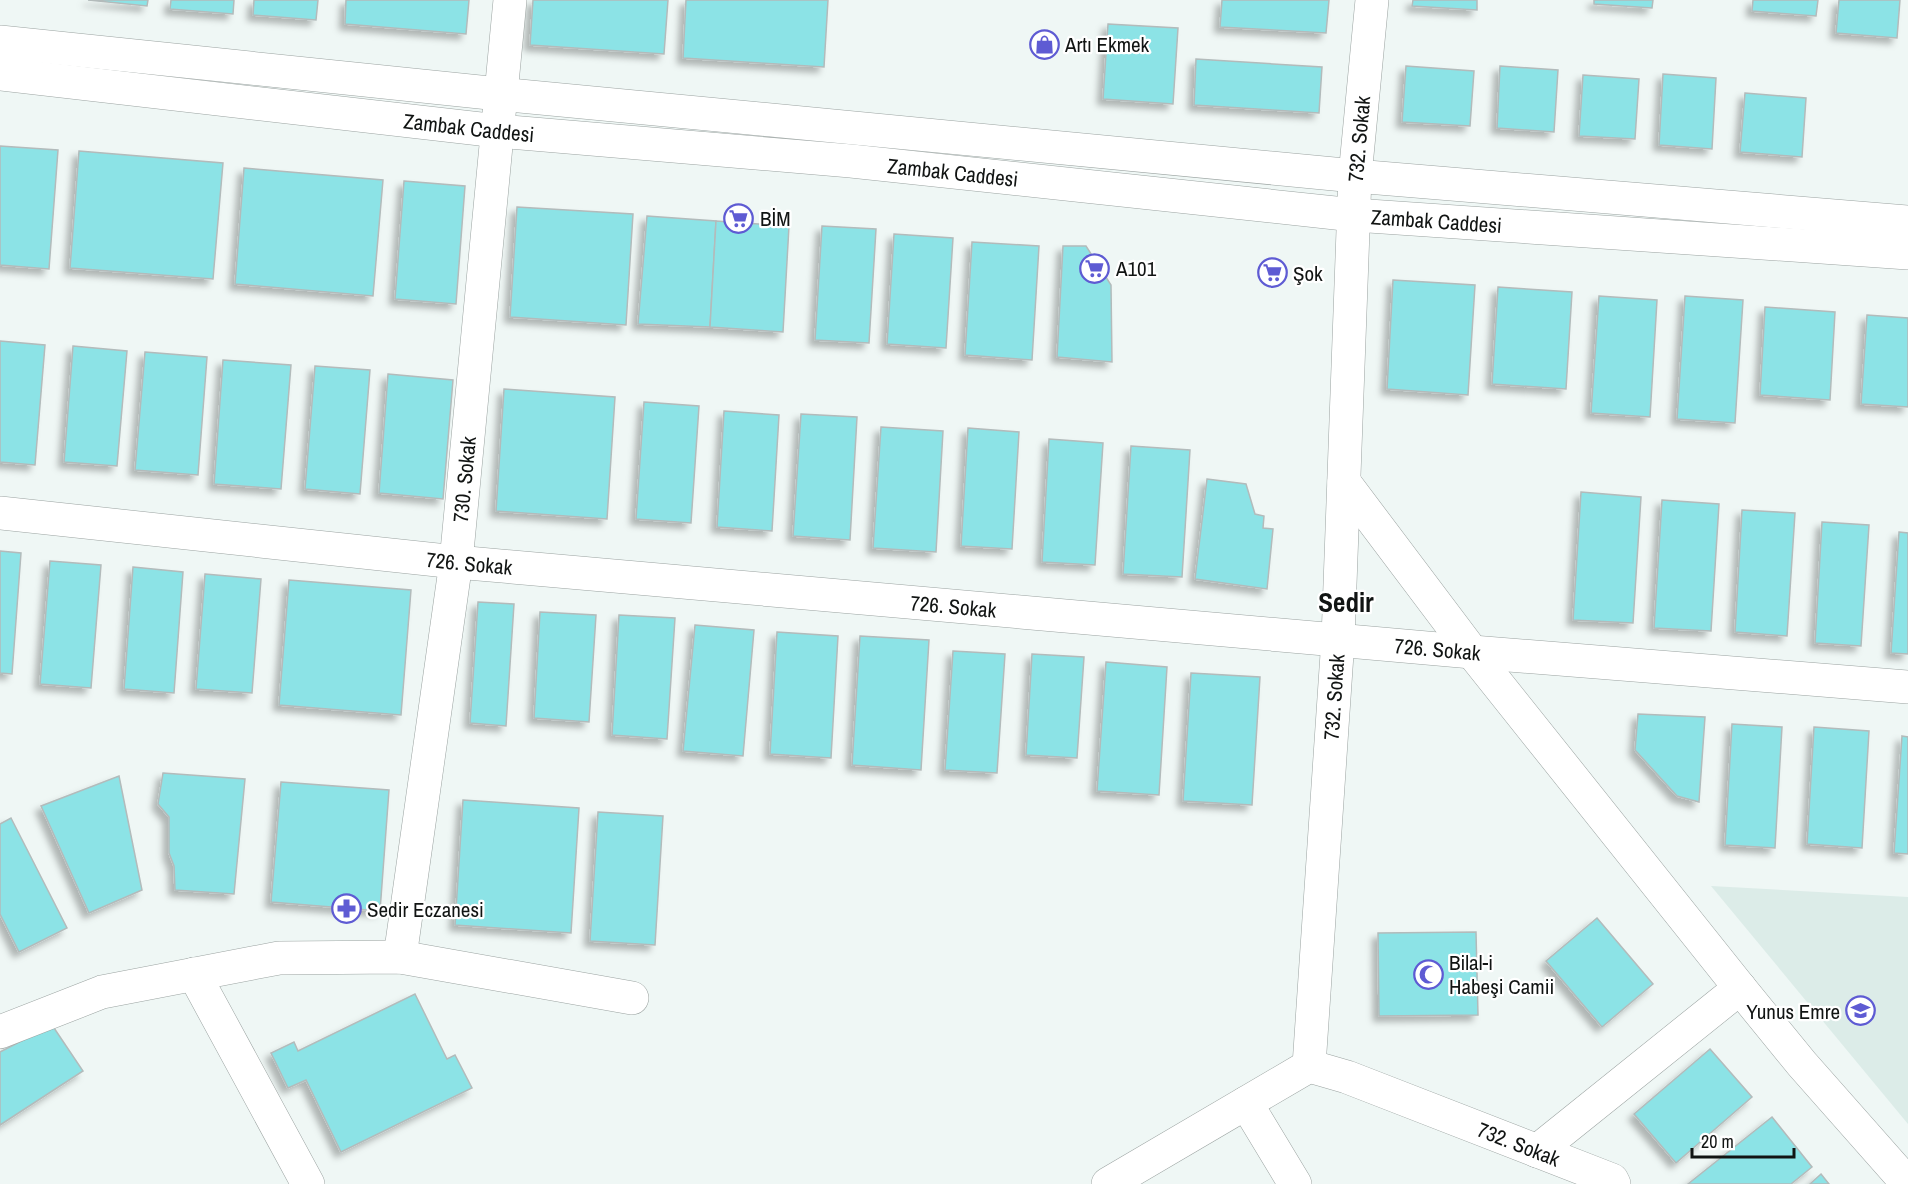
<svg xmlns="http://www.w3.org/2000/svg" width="1908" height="1184" viewBox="0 0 1908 1184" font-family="'Archivo Narrow',sans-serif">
  <defs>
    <filter id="shadow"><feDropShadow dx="-5.5" dy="5.5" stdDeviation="3" flood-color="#0004"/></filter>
  </defs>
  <rect width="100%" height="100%" fill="#eff7f5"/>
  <path fill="#dcece8" d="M1711,886L1908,897V1124Z"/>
  <g fill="#8ce3e6" stroke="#b3bbbb" stroke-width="1.5" filter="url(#shadow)">
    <path d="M88,0H148L147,6Z"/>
    <path d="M171,0H234L233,14L170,9Z"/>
    <path d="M254,0H318L316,20L253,15Z"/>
    <path d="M346,0H469L466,34L345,24Z"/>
    <path d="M533,0H668L664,54L530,45Z"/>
    <path d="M686,0H828L824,67L683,58Z"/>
    <path d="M1222,0H1329L1326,33L1220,27Z"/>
    <path d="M1413,0H1477V10L1412,6Z"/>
    <path d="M1594,0H1653L1652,8L1594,4Z"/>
    <path d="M1753,0H1818L1816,16L1752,11Z"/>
    <path d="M1839,0H1900L1897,38L1836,33Z"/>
    <path d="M1108,24L1178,28L1173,104L1103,99Z"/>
    <path d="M1196,59L1322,67L1319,113L1194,105Z"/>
    <path d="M1406,66L1474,71L1470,126L1402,122Z"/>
    <path d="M1500,66L1558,70L1554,132L1497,128Z"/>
    <path d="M1663,74L1716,78L1712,149L1659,145Z"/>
    <path d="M1583,75L1639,79L1635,139L1579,136Z"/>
    <path d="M1745,93L1806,98L1802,157L1740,152Z"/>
    <path d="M0,146L58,150L49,269L0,265Z"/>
    <path d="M79,151L223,163L213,279L70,268Z"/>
    <path d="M244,168L383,180L373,296L235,284Z"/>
    <path d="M404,181L465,186L456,304L395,299Z"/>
    <path d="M517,207L633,214L626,325L510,317Z"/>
    <path d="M647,216L716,221L710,327L638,324Z"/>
    <path d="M716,221L789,226L783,332L710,327Z"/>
    <path d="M822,226L876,229L869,343L815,340Z"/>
    <path d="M894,234L953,238L946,348L887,344Z"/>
    <path d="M972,242L1039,246L1032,360L965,355Z"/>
    <path d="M1063,246H1086L1111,285L1112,362L1057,357Z"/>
    <path d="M1393,280L1475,285L1468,395L1387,389Z"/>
    <path d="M1498,287L1572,292L1566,389L1492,384Z"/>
    <path d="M1599,296L1657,300L1650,417L1591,413Z"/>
    <path d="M1685,296L1743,300L1735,423L1677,419Z"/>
    <path d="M1765,307L1835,312L1830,400L1760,395Z"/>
    <path d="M1867,315L1908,318V407L1861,404Z"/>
    <path d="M0,341L45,345L35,465L0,462Z"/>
    <path d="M73,346L127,351L117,466L64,462Z"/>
    <path d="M145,352L207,357L198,475L135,470Z"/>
    <path d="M223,360L291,365L281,489L214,484Z"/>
    <path d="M315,366L370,370L360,494L305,489Z"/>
    <path d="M388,374L453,380L443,499L379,493Z"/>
    <path d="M504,389L615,397L607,519L496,511Z"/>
    <path d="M644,402L699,406L691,523L636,519Z"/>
    <path d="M724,411L779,415L772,531L717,527Z"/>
    <path d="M801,414L857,417L850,540L793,536Z"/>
    <path d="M881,427L943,431L936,552L873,548Z"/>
    <path d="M968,428L1019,432L1012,549L961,546Z"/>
    <path d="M1049,439L1103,443L1095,565L1042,562Z"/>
    <path d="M1131,446L1190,450L1182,577L1123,574Z"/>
    <path d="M1207,479L1246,484L1255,514L1264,516L1263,528L1273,529L1267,589L1195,579Z"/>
    <path d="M1581,492L1641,497L1633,623L1573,620Z"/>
    <path d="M1662,500L1719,504L1711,631L1654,628Z"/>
    <path d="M1742,510L1795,513L1787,636L1735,632Z"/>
    <path d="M1822,522L1869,525L1861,646L1815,643Z"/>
    <path d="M1899,532L1908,533V654L1891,653Z"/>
    <path d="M0,551L21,553L12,674L0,673Z"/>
    <path d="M50,561L101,565L91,688L40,684Z"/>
    <path d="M133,567L183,572L174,693L124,689Z"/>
    <path d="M205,574L261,579L252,693L196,689Z"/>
    <path d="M289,580L411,590L401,715L279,705Z"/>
    <path d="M478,602L514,604L506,726L470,723Z"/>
    <path d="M540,612L596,615L589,722L534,718Z"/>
    <path d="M619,615L675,618L667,739L612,735Z"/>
    <path d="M695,625L754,630L743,756L683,751Z"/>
    <path d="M777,632L838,636L831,758L770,754Z"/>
    <path d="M860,636L929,640L921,770L852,765Z"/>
    <path d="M953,651L1005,654L997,773L945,770Z"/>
    <path d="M1032,654L1084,657L1077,758L1026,755Z"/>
    <path d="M1106,662L1167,667L1159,795L1097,791Z"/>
    <path d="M1191,673L1260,677L1252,805L1183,801Z"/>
    <path d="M1638,714L1705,717L1699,802L1677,796L1635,750Z"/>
    <path d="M1732,724L1782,727L1775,848L1725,845Z"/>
    <path d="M1814,727L1869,731L1862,848L1807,844Z"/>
    <path d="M1902,736L1908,737V854L1894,853Z"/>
    <path d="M163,773L245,779L234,894L175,890L174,866L169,853V817L158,804Z"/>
    <path d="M119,776L142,890L89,913L41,806Z"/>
    <path d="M281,782L389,790L380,911L271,902Z"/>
    <path d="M463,800L579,808L571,933L455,925Z"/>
    <path d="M598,812L663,816L655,945L590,941Z"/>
    <path d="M11,818L67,928L19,952L0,914V824Z"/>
    <path d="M1597,918L1653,984L1602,1027L1546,961Z"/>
    <path d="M1476,932L1478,1015L1379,1016L1378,933Z"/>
    <path d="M415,994L447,1059L455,1055L472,1088L341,1152L306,1080L288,1088L271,1053L294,1042L298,1051Z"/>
    <path d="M52,1025L83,1071L0,1125V1052Z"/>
    <path d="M1710,1049L1752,1097L1676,1163L1634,1114Z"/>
    <path d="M1772,1117L1812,1167L1791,1184H1688Z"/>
    <path d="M1821,1174L1829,1184H1810Z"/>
  </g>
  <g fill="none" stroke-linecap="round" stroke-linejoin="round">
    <defs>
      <g id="minor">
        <path id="s1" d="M1372,0L1355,176L1338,639L1309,1066L1347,1077L1612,1180L1614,1184"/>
        <path d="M0,42L499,94L1355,176L1908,222"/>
        <path id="s2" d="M0,74L498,131L851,161L1354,215L1908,253"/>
        <path d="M1344,482L1472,652L1740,988L1802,1064L1908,1184"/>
        <path id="s3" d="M0,513L456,562L1472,652L1908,687"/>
        <path id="s4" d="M400,957L456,562L510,0"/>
        <path d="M194,974L308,1184"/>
        <path d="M0,1032L102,992L279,958L400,957L632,998"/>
        <path d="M1246,1103L1295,1184"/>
        <path d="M1537,1151L1740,988"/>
        <path d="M1108,1184L1309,1066"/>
      </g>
    </defs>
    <use href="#minor" stroke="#9ba3a1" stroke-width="34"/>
    <use href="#minor" stroke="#fff" stroke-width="33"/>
  </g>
  <defs>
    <symbol id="shop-ring" viewBox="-11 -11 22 22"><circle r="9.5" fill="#fff" stroke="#5e5bd3" stroke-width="1.5"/><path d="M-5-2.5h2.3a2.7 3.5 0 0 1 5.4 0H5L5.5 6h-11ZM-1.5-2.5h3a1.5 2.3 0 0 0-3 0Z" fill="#5e5bd3"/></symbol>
    <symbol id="supermarket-ring" viewBox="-11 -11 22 22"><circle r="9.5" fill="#fff" stroke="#5e5bd3" stroke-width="1.5"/><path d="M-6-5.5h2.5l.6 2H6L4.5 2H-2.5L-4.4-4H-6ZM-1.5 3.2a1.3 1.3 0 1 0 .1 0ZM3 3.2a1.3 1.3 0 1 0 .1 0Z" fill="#5e5bd3"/></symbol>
    <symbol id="pharmacy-ring" viewBox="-11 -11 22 22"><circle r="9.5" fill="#fff" stroke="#5e5bd3" stroke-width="1.5"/><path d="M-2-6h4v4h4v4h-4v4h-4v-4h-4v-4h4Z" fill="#5e5bd3"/></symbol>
    <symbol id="mosque-ring" viewBox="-11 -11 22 22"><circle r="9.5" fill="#fff" stroke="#5e5bd3" stroke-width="1.5"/><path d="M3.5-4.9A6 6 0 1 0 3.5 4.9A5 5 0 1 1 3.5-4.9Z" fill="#5e5bd3"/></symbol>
    <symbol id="school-ring" viewBox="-11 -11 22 22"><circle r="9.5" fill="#fff" stroke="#5e5bd3" stroke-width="1.5"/><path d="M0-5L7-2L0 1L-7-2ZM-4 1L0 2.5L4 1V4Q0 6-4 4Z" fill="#5e5bd3"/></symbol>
  </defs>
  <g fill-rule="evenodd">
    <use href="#shop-ring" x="1028" y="28" width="33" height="33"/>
    <use href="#supermarket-ring" x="722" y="202" width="33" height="33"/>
    <use href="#supermarket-ring" x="1078" y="252" width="33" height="33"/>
    <use href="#supermarket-ring" x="1256" y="256" width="33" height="33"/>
    <use href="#pharmacy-ring" x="330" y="892" width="33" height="33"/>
    <use href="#mosque-ring" x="1412" y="958" width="33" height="33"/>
    <use href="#school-ring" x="1844" y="994" width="33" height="33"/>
  </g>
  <g text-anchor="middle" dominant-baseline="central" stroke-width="4.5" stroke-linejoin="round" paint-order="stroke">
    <g font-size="21" fill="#111413" stroke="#fff" text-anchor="start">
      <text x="1065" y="44">Artı Ekmek</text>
      <text x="760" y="218">BİM</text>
      <text x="1116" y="268">A101</text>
      <text x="1293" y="273">Şok</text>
      <text x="367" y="909">Sedir Eczanesi</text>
      <text x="1449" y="962">Bilal-i<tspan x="1449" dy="24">Habeşi Camii</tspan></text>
      <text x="1840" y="1011" text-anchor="end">Yunus Emre</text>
    </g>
    <g font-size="21" fill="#111413" stroke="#fff">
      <text stroke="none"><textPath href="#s2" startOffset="472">Zambak Caddesi</textPath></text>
      <text transform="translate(1359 139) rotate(-85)">732. Sokak</text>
      <text stroke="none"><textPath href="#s2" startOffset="958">Zambak Caddesi</textPath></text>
      <text stroke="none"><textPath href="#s2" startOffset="1444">Zambak Caddesi</textPath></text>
      <text stroke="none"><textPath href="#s4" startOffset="482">730. Sokak</textPath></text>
      <text stroke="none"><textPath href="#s3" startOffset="472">726. Sokak</textPath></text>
      <text stroke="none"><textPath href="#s3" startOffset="958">726. Sokak</textPath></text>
      <text stroke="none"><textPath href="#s3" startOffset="1444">726. Sokak</textPath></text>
      <text transform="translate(1334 697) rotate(-86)">732. Sokak</text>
      <text stroke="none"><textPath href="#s1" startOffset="1292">732. Sokak</textPath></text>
    </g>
    <g font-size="27" font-weight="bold" fill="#111413" stroke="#fff">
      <text x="1346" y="602">Sedir</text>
    </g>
  </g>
  <path d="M1692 1148v9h102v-9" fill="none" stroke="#111413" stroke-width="3"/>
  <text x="1701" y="1148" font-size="18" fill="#111413" stroke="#ffffff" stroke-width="4.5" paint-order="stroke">20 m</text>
</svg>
